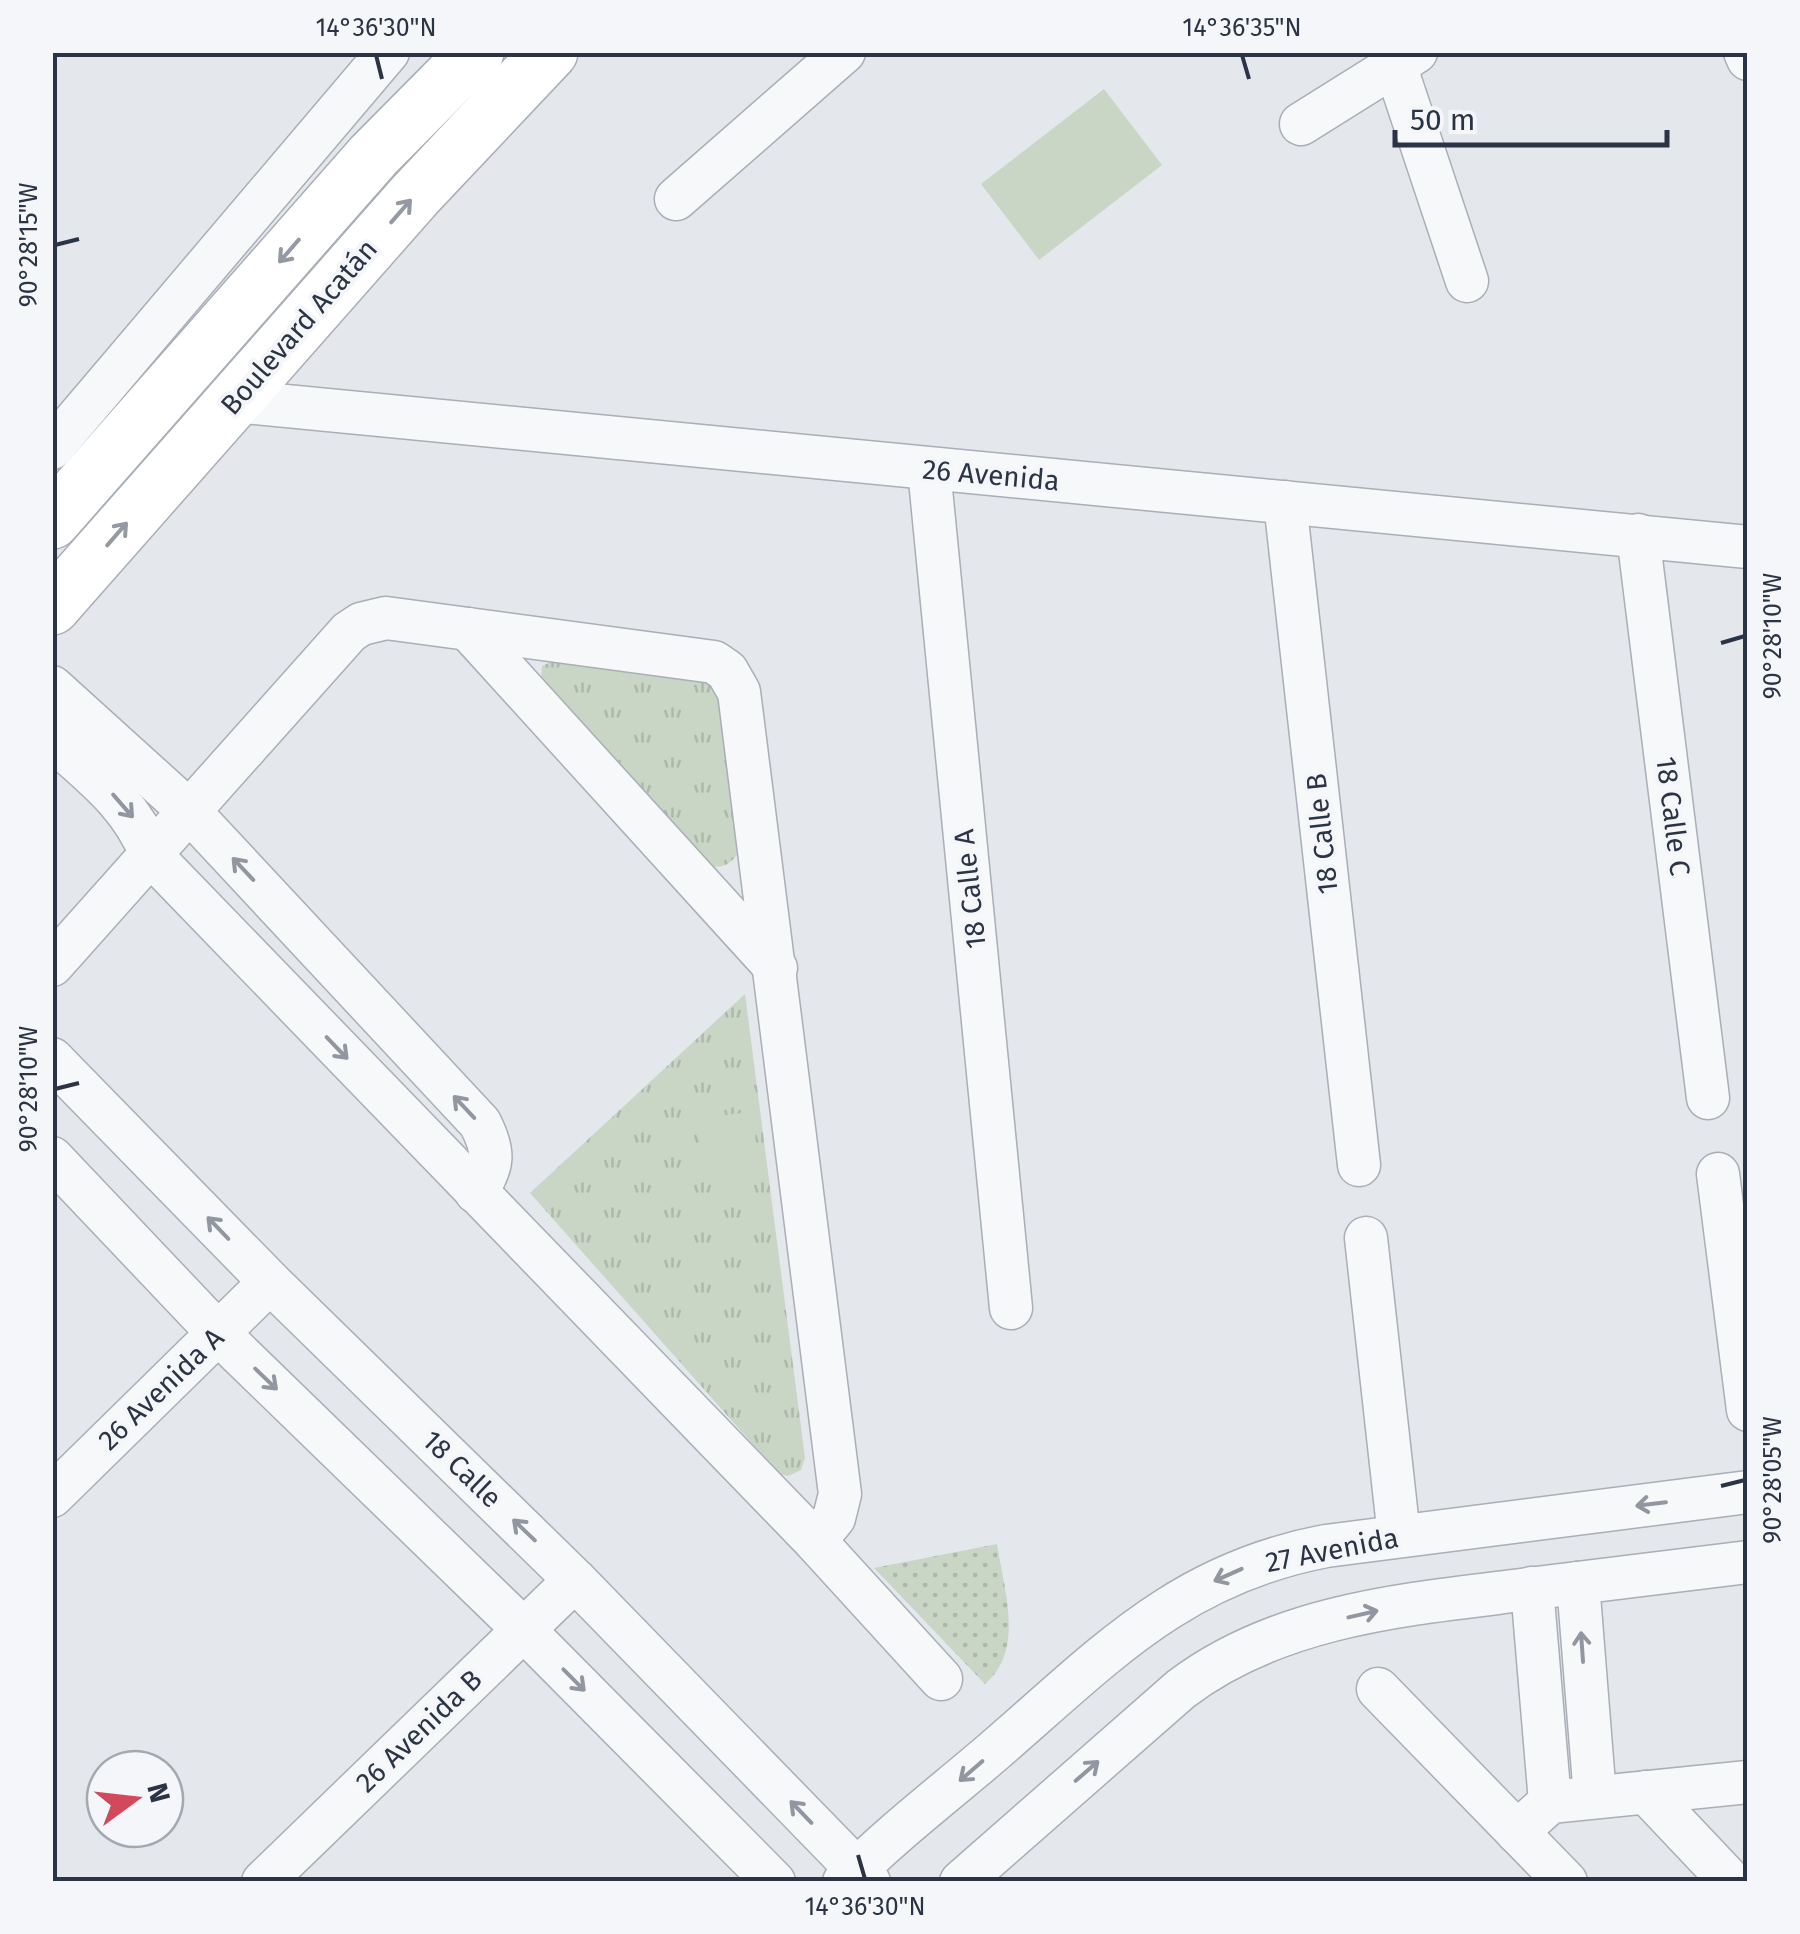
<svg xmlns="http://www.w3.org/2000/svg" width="1800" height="1934" viewBox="0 0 1800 1934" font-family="'Fira Sans',sans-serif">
  <defs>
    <pattern id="grass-dots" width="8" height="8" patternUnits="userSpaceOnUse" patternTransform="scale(2.5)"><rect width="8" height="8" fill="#c9d6c5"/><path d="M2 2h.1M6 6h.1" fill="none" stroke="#adb8ab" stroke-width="1.8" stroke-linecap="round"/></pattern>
    <pattern id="park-tufts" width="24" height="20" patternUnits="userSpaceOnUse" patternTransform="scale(2.5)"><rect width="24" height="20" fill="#c9d6c5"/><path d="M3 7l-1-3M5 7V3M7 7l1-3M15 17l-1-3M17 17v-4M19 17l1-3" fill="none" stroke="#adb8ab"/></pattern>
  </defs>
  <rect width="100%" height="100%" fill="#e4e7ec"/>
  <path fill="url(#grass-dots)" d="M997,1544C1004,1590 1025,1650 985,1684L874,1568Z"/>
  <g fill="url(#park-tufts)">
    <path d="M553,661L708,679L722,702L737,855C730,864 724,867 713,867L541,683L542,666Z"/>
    <path d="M745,994L805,1458L801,1470L788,1476L779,1474L530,1193Z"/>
  </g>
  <g fill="#c9d6c5">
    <path d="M1104,89L1162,165L1039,260L981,184Z"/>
    <path d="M752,1112L760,1174L706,1181L698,1118Z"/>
  </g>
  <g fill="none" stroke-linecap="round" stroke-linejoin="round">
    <defs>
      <g id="minor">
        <path d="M1745,52L1748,59"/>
        <path d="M1395,65L1467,281"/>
        <path d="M1301,124L1416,52"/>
        <path d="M676,199L844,52"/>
        <path d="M234,401L1748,547"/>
        <path d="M52,448L388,52"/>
        <path d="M929,469L1011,1308"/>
        <path d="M1285,502L1359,1165"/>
        <path d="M1638,535L1708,1098"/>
        <path d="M468,629L776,968"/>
        <path d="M52,687L189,811L480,1123C495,1152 494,1166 476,1192"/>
        <path d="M52,739C91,774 132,804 151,855L815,1541L941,1679"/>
        <path d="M52,965L349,632L361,624L386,618L714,662L727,671L739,692L840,1494L834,1518L815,1541"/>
        <path d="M52,1059L270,1282L575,1580L869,1882"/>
        <path d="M52,1158L218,1333L524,1630L774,1882"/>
        <path d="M1718,1174L1748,1410"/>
        <path d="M1366,1238L1399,1536"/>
        <path d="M52,1496L270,1282"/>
        <path d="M1578,1583L1595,1797"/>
        <path d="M1532,1588L1550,1802"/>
        <path d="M1378,1689L1566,1882"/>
        <path d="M1646,1792L1731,1882"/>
        <path d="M1517,1832L1550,1802L1748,1782"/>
        <path d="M263,1882L575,1580"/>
        <path d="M844,1882C890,1835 944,1794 994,1751C1103,1657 1178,1574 1326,1546L1748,1492"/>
        <path d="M961,1882L1181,1689C1276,1617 1398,1605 1513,1591C1591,1581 1669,1572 1748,1562"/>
      </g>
      <g id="secondary">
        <path d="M52,521L373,156L476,52"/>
        <path d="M52,607L416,194L550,52"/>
      </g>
    </defs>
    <use href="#minor" stroke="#a9aeb7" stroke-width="45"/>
    <use href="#secondary" stroke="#a9aeb7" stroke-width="58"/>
    <use href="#minor" stroke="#f7f8fa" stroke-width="42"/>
    <use href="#secondary" stroke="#fff" stroke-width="55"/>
  </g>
  <defs><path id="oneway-shaft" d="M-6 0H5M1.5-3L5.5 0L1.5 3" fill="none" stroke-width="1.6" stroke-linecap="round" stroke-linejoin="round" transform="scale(2.5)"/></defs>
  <g stroke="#959aa2">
    <use href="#oneway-shaft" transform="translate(401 211) rotate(-49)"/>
    <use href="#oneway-shaft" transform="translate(289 251) rotate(131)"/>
    <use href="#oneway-shaft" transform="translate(117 534) rotate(-49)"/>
  </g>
  <g stroke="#9196a0">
    <use href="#oneway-shaft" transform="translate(123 806) rotate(49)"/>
    <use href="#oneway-shaft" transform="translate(243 869) rotate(-133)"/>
    <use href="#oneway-shaft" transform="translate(337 1048) rotate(46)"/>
    <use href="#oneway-shaft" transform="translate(464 1107) rotate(-133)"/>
    <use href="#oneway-shaft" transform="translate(218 1228) rotate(-134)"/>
    <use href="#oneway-shaft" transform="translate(266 1379) rotate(44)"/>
    <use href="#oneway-shaft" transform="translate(1651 1504) rotate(173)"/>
    <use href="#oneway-shaft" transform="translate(524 1530) rotate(-136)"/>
    <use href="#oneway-shaft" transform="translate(1228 1575) rotate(156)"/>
    <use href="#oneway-shaft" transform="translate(1363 1614) rotate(-13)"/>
    <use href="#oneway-shaft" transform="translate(1582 1647) rotate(-94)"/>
    <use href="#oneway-shaft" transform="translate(574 1680) rotate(45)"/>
    <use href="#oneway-shaft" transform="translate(971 1771) rotate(139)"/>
    <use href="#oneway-shaft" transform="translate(1087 1771) rotate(-41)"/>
    <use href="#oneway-shaft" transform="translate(801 1812) rotate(-134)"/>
  </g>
  <path fill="none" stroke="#2b3445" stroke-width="4" d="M376,55L382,79M1242,55L1249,79M55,245L79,239M1721,643L1745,636M55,1089L79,1083M1721,1486L1745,1480M858,1855L865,1879"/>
  <g text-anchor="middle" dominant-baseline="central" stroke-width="8" stroke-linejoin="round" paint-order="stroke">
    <g font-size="28" fill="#2b3445" stroke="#f4f6f9">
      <text transform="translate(299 327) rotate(-49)">Boulevard Acatán</text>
      <text transform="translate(991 475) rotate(5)">26 Avenida</text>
      <text transform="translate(1673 816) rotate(83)">18 Calle C</text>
      <text transform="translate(1322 834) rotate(-96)">18 Calle B</text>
      <text transform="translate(970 889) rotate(-96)">18 Calle A</text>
      <text transform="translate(161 1389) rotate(-44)">26 Avenida A</text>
      <text transform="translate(462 1469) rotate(44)">18 Calle</text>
      <text transform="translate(1332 1550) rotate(-11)">27 Avenida</text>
      <text transform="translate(419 1731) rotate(-44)">26 Avenida B</text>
    </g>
  </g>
  <rect width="1800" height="1934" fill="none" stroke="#f4f6f9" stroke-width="110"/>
  <g transform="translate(135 1799) rotate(75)"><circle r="48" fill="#f4f6f9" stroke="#a4a8b1" stroke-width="2.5"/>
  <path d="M0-8L18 38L0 25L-18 38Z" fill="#d1495b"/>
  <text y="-15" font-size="28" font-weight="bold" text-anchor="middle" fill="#2b3445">N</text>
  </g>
  <path d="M1395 130v15h272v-15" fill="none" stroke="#2b3445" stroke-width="5"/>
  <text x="1410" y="130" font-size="30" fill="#2b3445" stroke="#f4f6f9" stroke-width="8" paint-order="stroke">50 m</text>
  <rect x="55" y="55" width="1690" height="1824" fill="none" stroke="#2b3445" stroke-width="4"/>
  <g font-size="25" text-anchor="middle" fill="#2b3445">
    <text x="376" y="36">14°36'30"N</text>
    <text x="1242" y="36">14°36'35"N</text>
    <text transform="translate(28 245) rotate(-90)" y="9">90°28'15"W</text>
    <text transform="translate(1772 636) rotate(-90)" y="9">90°28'10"W</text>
    <text transform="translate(28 1089) rotate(-90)" y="9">90°28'10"W</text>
    <text transform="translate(1772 1480) rotate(-90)" y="9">90°28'05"W</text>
    <text x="865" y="1915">14°36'30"N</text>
  </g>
</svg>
